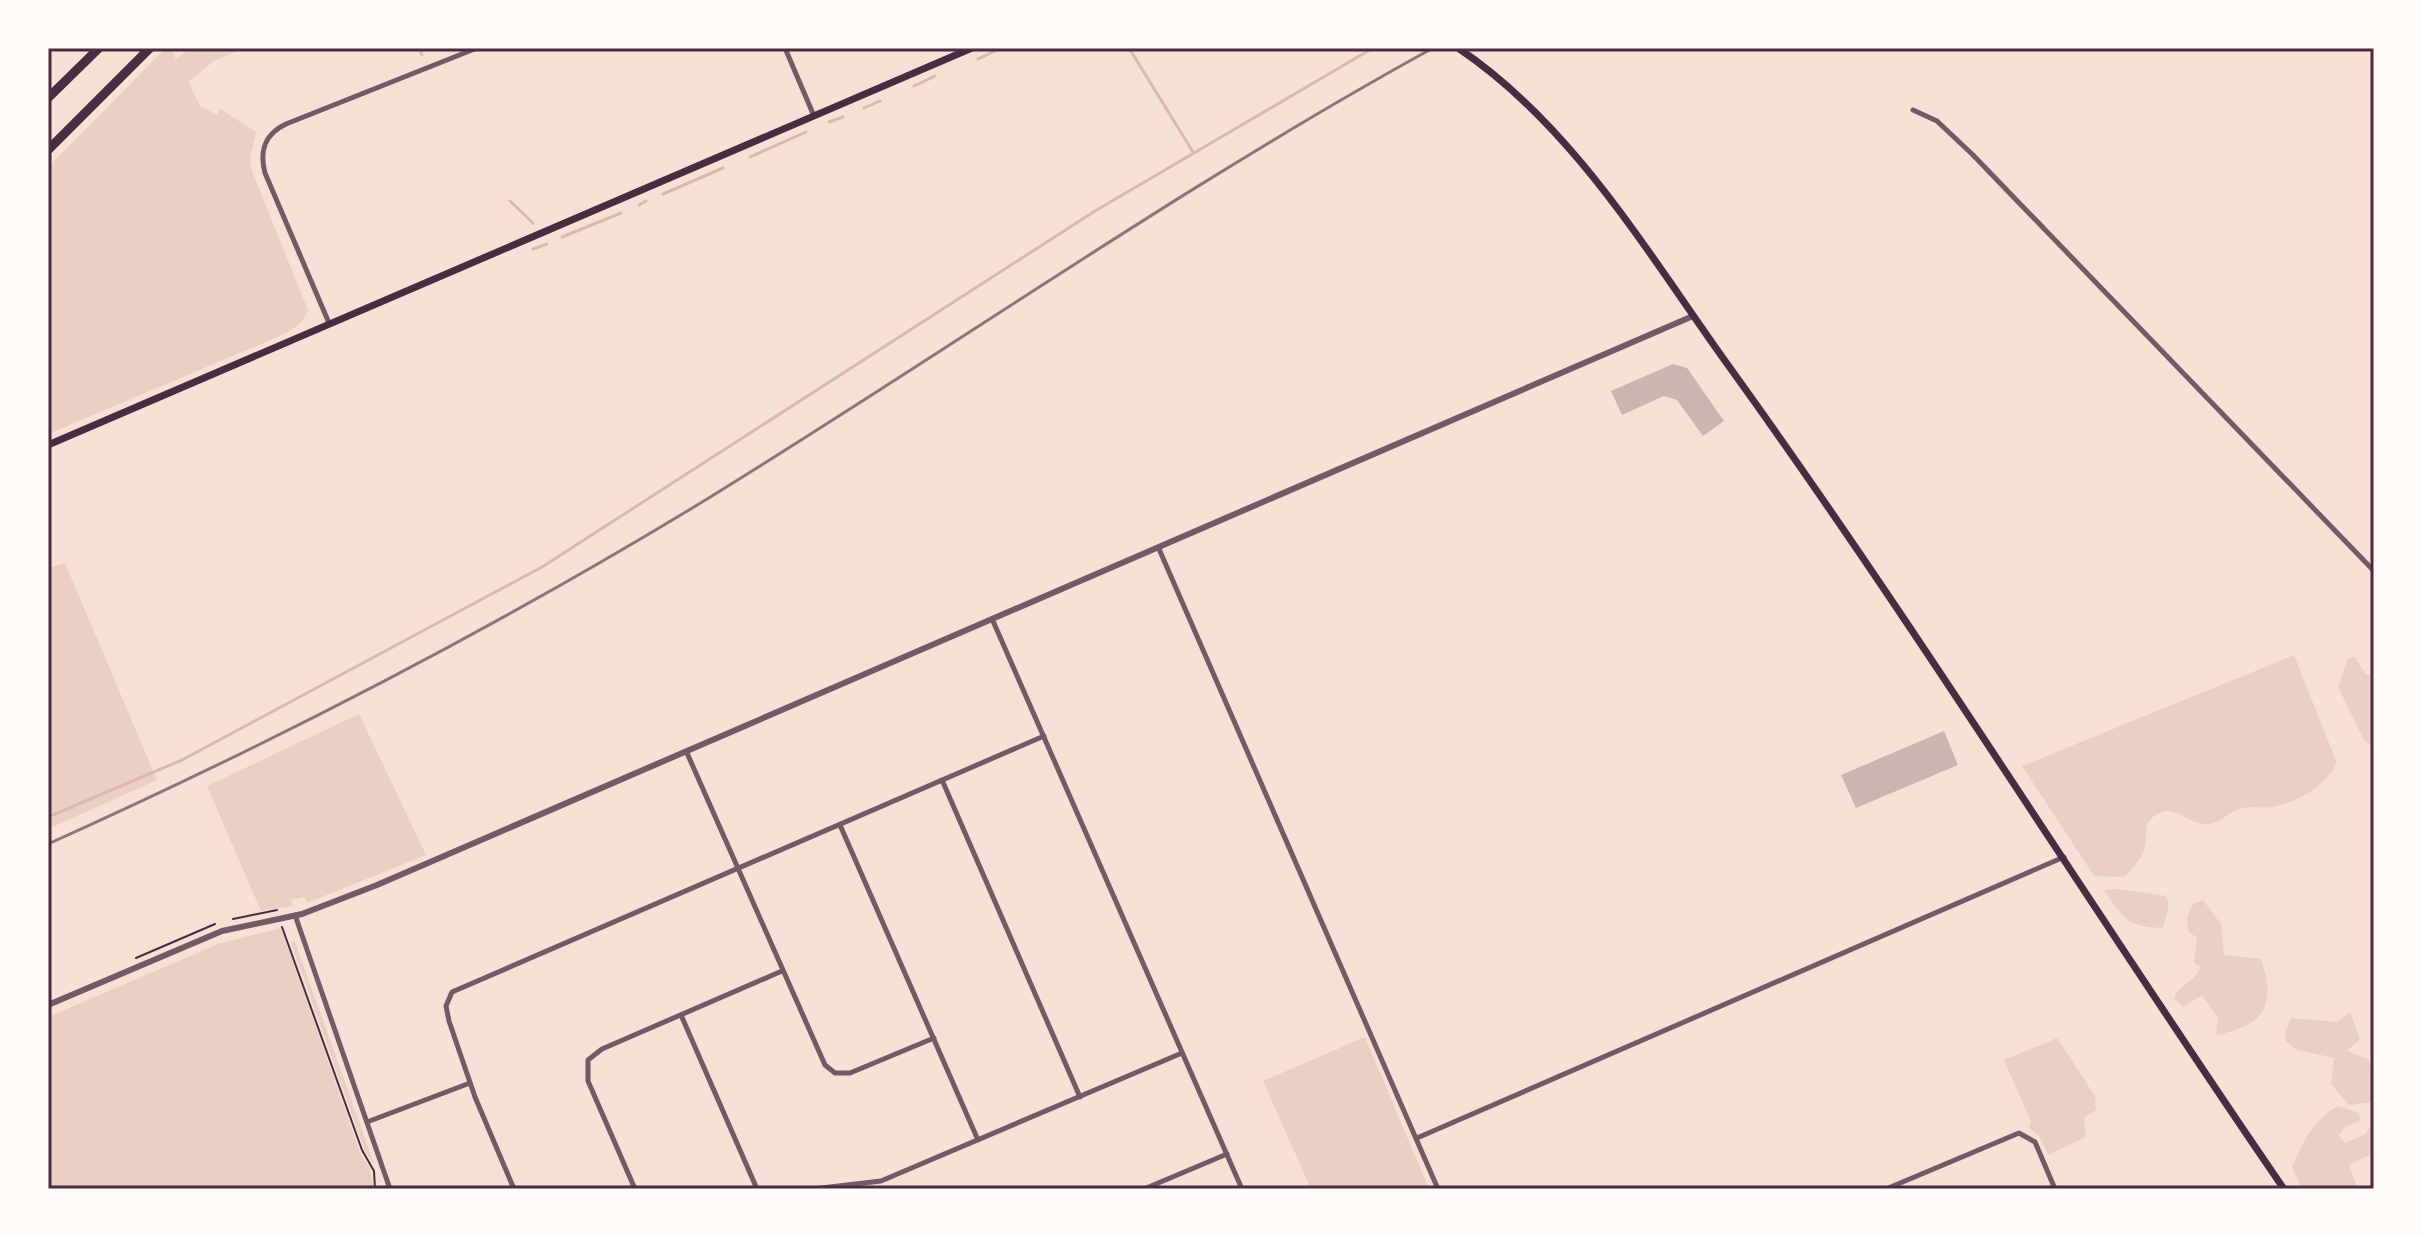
<svg xmlns="http://www.w3.org/2000/svg" width="2422" height="1237" viewBox="0 0 2422 1237" font-family="Cabin,sans-serif">
  <rect width="100%" height="100%" fill="#f7e1d7"/>
  <g fill="#ebcfc5">
    <path d="M166,48H170L176,59L190,48H244L214,61L188,82L201,107L218,115L219,108L256,132L250,158L252,171L308,310C303,326 289,331 275,338L48,434V167Z"/>
    <path d="M65,563L157,780L48,829V568Z"/>
    <path d="M2294,655L2337,763C2324,787 2300,801 2273,807C2261,809 2247,805 2236,810C2223,816 2219,826 2203,824C2185,822 2172,800 2152,818C2143,826 2148,837 2145,847C2141,860 2133,868 2124,877L2094,876L2022,766Z"/>
    <path d="M2355,657L2366,675L2374,674V745L2365,742L2338,687L2348,658Z"/>
    <path d="M359,714L426,855L307,903L304,897L291,900L292,906L261,911L207,786Z"/>
    <path d="M2119,889L2166,896L2169,904L2163,928C2127,927 2123,918 2104,890Z"/>
    <path d="M2203,900L2221,924L2224,955L2261,959C2277,1007 2263,1026 2216,1035L2218,1018L2202,995L2183,1007L2174,998C2180,983 2198,981 2200,966L2194,963L2197,938L2188,931L2187,917L2193,904Z"/>
    <path d="M281,928L361,1155L370,1168L373,1189H48V1017L218,944Z"/>
    <path d="M295,942L375,1166L365,1151L291,943Z"/>
    <path d="M2350,1012L2360,1039L2347,1051L2368,1059L2374,1074V1102L2349,1105L2331,1084L2334,1058L2297,1050L2286,1041L2285,1032L2291,1018L2337,1022Z"/>
    <path d="M1365,1037L1429,1189H1311L1263,1081Z"/>
    <path d="M2057,1038L2095,1096L2096,1110L2084,1118L2086,1137L2048,1155L2039,1136L2029,1128L2031,1122L2004,1060Z"/>
    <path d="M2338,1106L2359,1113L2360,1120L2344,1128L2339,1135L2345,1143L2366,1134L2374,1119V1153L2349,1165L2358,1189H2302L2292,1167C2303,1142 2314,1119 2338,1106Z"/>
  </g>
  <g fill="none" stroke-linecap="round" stroke-linejoin="round">
    <g stroke="#dcb8b0" stroke-width="3">
      <path d="M419,48L422,55"/>
      <path d="M1129,48L1193,152"/>
      <path d="M978,59L1001,48"/>
      <path d="M914,86L935,76"/>
      <path d="M864,108L880,101"/>
      <path d="M829,122L843,117"/>
      <path d="M750,157L806,132"/>
      <path d="M663,194L723,168"/>
      <path d="M510,201L533,223"/>
      <path d="M639,205L646,201"/>
      <path d="M562,237L621,213"/>
      <path d="M533,249L547,244"/>
      <path d="M48,817L182,760L542,567L1095,211L1373,48"/>
    </g>
  </g>
  <g fill="#ccb4b1">
    <path d="M1673,364L1687,368L1724,421L1703,436L1677,400L1664,396L1622,415L1611,391Z"/>
    <path d="M1944,731L1958,765L1856,808L1841,775Z"/>
  </g>
  <g fill="none" stroke-linecap="round" stroke-linejoin="round">
    <g stroke="#4a2c40" stroke-width="2">
      <path d="M233,919L277,910"/>
      <path d="M282,927L362,1150L374,1171L375,1189"/>
      <path d="M136,958L215,924"/>
    </g>
    <g stroke="#755966" stroke-width="5">
      <path d="M785,48L814,116"/>
      <path d="M1913,110L1937,121L1973,155L2374,571"/>
      <path d="M329,323L265,173C259,150 265,134 286,124L477,48"/>
      <path d="M1159,549L1438,1189"/>
      <path d="M993,621L1242,1189"/>
      <path d="M687,753L825,1065L835,1073H850L934,1038"/>
      <path d="M942,780L1080,1097"/>
      <path d="M840,825L978,1140"/>
      <path d="M295,915L390,1189"/>
      <path d="M681,1015L757,1189"/>
      <path d="M367,1122L470,1083"/>
      <path d="M1417,1138L2064,857"/>
      <path d="M514,1189L475,1097L449,1021L446,1006L452,992L1044,736"/>
      <path d="M635,1189L588,1081V1060L602,1049L782,971"/>
      <path d="M813,1189L881,1181L1182,1053"/>
      <path d="M1144,1189L1227,1154"/>
      <path d="M1886,1189L2019,1133L2035,1142L2055,1189"/>
    </g>
    <path stroke="#755966" stroke-width="6" d="M48,1005L222,931L302,914L377,885L1693,316"/>
    <g stroke="#4a2c40" stroke-width="7">
      <path d="M1458,48C1573,125 1649,255 1728,365C1922,634 2096,916 2284,1189"/>
      <path d="M48,445L972,48"/>
    </g>
    <g stroke="#4a2c40" stroke-width="9">
      <path d="M48,98L99,48"/>
      <path d="M48,150L150,48"/>
    </g>
    <path stroke="#8f747c" stroke-width="3" d="M48,844C268,745 482,635 689,510C938,358 1176,189 1433,48"/>
  </g>
  <rect width="2422" height="1237" fill="none" stroke="#fffaf5" stroke-width="100"/>
  <rect x="50" y="50" width="2322" height="1137" fill="none" stroke="#4a2c40" stroke-width="3"/>
</svg>
